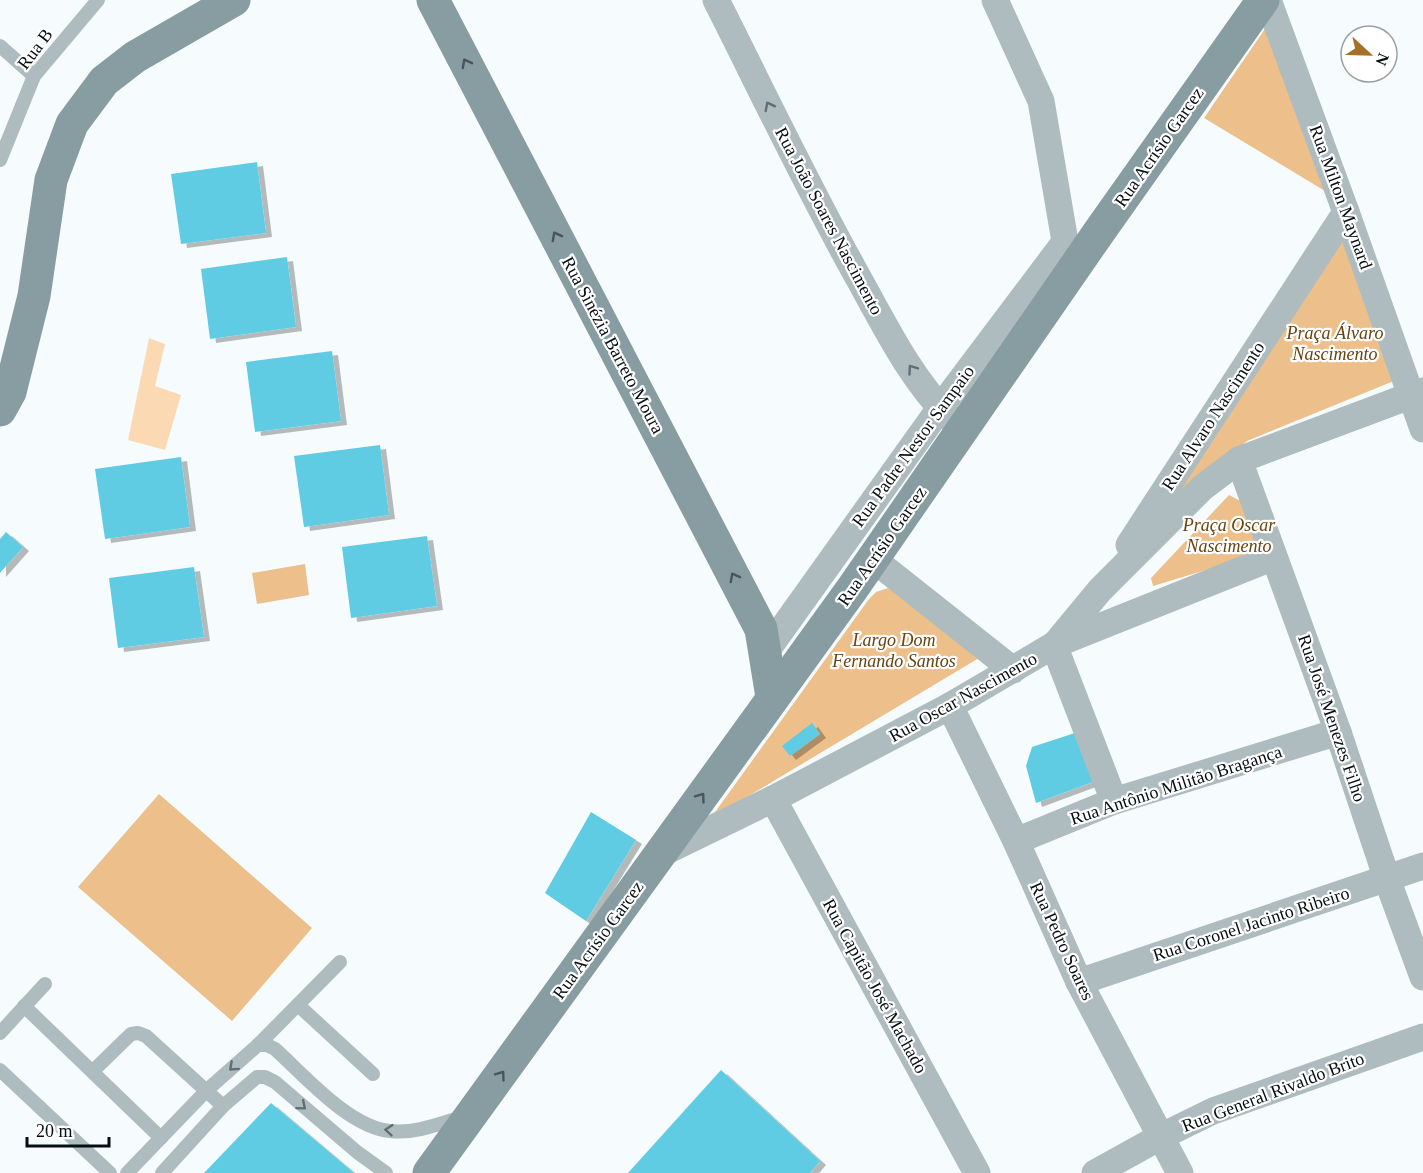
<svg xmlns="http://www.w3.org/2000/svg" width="1423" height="1173" viewBox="0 0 1423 1173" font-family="'Times New Roman',serif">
  <defs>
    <filter id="shadow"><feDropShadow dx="6" dy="4" stdDeviation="0" flood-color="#0004"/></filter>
  </defs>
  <rect width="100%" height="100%" fill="#f6fcfe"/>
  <g fill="#ecbf8b">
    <path d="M1269,23L1325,191L1204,118Z"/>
    <path d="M1352,221L1406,376L1247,441L1141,528Z"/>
    <path d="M1229,495L1250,506L1262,553L1153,586L1151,578Z"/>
    <path d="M305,564L309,595L257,604L252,573Z"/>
    <path d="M888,588L984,655L710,819L869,599L876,592Z"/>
    <path d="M159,794L312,928L232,1021L78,887Z"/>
  </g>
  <path fill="#fbd9b2" d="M149,338L165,344L155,386L181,395L165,450L128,440Z"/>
  <g fill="#5ecce4" filter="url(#shadow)">
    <path d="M257,162L266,233L181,244L171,174Z"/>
    <path d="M287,257L296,327L210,339L201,269Z"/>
    <path d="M332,351L341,421L255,432L246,362Z"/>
    <path d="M380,445L389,515L304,527L294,456Z"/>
    <path d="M181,457L190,527L105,539L95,469Z"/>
    <path d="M6,532L23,547L0,573V539Z"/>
    <path d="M427,536L437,606L351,618L342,547Z"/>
    <path d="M194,567L204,637L118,648L109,578Z"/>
    <path d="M812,723L820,734L790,756L782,746Z"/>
    <path d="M1081,731L1098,780L1036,803L1026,766L1032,747Z"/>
    <path d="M591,812L636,840L586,921L545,893Z"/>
    <path d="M721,1070L820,1161L810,1173H628Z"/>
    <path d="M271,1103L354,1173H204Z"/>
  </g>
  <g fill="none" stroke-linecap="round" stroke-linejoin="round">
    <g stroke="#aebcbf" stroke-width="14">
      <path d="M0,46L34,76"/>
      <path d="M0,160L34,76L98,0"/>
      <path d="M298,1005L373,1074"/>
      <path d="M24,1006L161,1138"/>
      <path d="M0,1033L45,984"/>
      <path d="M258,1045L340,962"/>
      <path d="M0,1070L110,1173"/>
      <path d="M93,1071L131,1034L138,1033L146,1036L223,1106"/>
      <path d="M127,1173L207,1090L258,1045H267L275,1049C305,1076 349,1127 390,1131C414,1134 439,1124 462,1117"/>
      <path d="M162,1173L223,1106L257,1077H265L275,1082L357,1152L386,1173"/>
    </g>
    <g stroke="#aebcbf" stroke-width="27">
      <path d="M716,0C763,93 808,188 859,279C886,328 911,379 951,419"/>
      <path d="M995,0L1041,101L1068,259"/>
      <path d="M1268,0L1346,212L1423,429"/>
      <path d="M1239,460L1338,732L1387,879L1423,977"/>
      <path d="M1129,545L1346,212"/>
      <path d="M873,559L1013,670"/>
      <path d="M1057,642L1100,590L1202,488L1239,460L1423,391"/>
      <path d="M1054,645L1114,801"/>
      <path d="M765,653L940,408L1065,242"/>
      <path d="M950,706L1016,841L1079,982L1180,1173"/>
      <path d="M773,799L977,1173"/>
      <path d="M1016,841L1114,801L1338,732"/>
      <path d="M660,854L773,799L950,706L1054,645L1274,557"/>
      <path d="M1079,982L1423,866"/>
      <path d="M1095,1173L1160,1137L1213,1111L1423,1037"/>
    </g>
    <g stroke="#889da2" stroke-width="33">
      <path d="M433,0L761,629L772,697"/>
      <path d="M0,410L10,392L34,296L51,180L72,124L104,81L135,57L234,0"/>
      <path d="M429,1173L852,589L1099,232L1263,0"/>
    </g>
  </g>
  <defs><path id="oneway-chevron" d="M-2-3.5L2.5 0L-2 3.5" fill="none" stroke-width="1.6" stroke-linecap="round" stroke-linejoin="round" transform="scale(1.5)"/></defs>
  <g stroke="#46565a">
    <use href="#oneway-chevron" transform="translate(466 63) rotate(-118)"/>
    <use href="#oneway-chevron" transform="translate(556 236) rotate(-118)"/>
    <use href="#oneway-chevron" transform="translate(734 577) rotate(-118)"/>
    <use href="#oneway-chevron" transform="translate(701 797) rotate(-54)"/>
    <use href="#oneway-chevron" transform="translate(501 1075) rotate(-54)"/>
  </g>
  <g stroke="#626e71">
    <use href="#oneway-chevron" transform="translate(769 106) rotate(-117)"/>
    <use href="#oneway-chevron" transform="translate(912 369) rotate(-126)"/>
    <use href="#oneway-chevron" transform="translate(233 1067) rotate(138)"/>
    <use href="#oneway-chevron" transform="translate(302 1106) rotate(40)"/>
    <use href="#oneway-chevron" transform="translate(389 1130) rotate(-175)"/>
  </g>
  <g text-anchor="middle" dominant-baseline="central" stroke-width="4.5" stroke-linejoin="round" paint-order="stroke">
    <g font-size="18" fill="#050f12" stroke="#fff">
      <text transform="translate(35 49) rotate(-53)">Rua B</text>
      <text transform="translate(1159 147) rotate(-55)">Rua Acrísio Garcez</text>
      <text transform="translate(1341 197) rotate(70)">Rua Milton Maynard</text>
      <text transform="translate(829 221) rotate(62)">Rua João Soares Nascimento</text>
      <text transform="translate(613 345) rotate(62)">Rua Sinézia Barreto Moura</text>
      <text transform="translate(1213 416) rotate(-57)">Rua Alvaro Nascimento</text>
      <text transform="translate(913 446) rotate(-54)">Rua Padre Nestor Sampaio</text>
      <text transform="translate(882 546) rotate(-55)">Rua Acrísio Garcez</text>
      <text transform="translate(963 697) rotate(-29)">Rua Oscar Nascimento</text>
      <text transform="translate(1332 718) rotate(71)">Rua José Menezes Filho</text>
      <text transform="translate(1176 785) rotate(-18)">Rua Antônio Militão Bragança</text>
      <text transform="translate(1251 924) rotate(-18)">Rua Coronel Jacinto Ribeiro</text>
      <text transform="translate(598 940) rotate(-54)">Rua Acrísio Garcez</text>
      <text transform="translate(1062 941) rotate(65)">Rua Pedro Soares</text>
      <text transform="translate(875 986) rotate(61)">Rua Capitão José Machado</text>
      <text transform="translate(1273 1092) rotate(-21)">Rua General Rivaldo Brito</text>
    </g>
    <g font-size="18" font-style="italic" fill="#67430f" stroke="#fff">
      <text x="1335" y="333">Praça Álvaro<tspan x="1335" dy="21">Nascimento</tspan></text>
      <text x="1229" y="525">Praça Oscar<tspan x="1229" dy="21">Nascimento</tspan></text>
      <text x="894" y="640">Largo Dom<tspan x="894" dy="21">Fernando Santos</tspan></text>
    </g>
  </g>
  <g transform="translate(1369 54) rotate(112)"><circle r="28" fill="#ffffff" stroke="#9b9fa0" stroke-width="1.5"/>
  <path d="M0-4.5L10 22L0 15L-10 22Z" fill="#a57029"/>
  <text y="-9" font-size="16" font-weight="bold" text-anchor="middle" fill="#050f12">N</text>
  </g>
  <path d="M27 1137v9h82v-9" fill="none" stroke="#050f12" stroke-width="3"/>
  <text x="36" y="1137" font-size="18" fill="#050f12" stroke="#ffffff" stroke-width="4.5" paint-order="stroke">20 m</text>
</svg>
